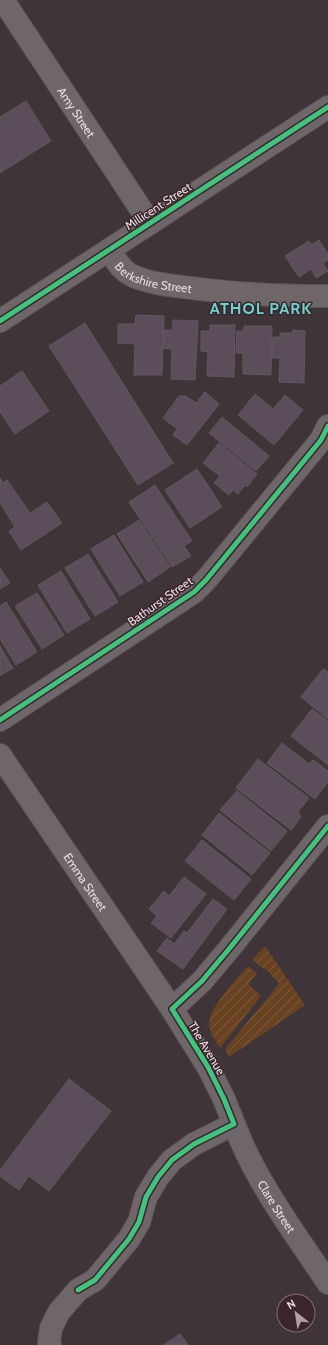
<svg xmlns="http://www.w3.org/2000/svg" width="328" height="1345" viewBox="0 0 328 1345" font-family="Cabin,sans-serif">
  <defs>
    <pattern id="garden-furrows" width="10" height="10" patternUnits="userSpaceOnUse"><rect width="10" height="10" fill="#694222"/><path d="M-1 1l2-2M0 10L10 0M9 11l2-2" fill="none" stroke="#7f5d42"/></pattern>
  </defs>
  <rect width="100%" height="100%" fill="#3f3438"/>
  <g fill="url(#garden-furrows)">
    <path d="M265,946L305,1005L229,1057L225,1049L279,984L269,972L252,960Z"/>
    <path d="M248,966L257,973L250,982L249,985L261,996L220,1048C216,1041 210,1033 209,1025C208,1008 237,979 248,966Z"/>
  </g>
  <g fill="#5c4d5b" stroke="#60585d">
    <path d="M26,101L51,141L0,173V117Z"/>
    <path d="M319,240L328,254V260L323,263L328,271L316,278L311,269L299,277L285,256L309,241L312,245Z"/>
    <path d="M136,315L164,316L162,375H134L135,344L118,343V324H135Z"/>
    <path d="M173,320L198,321L195,380L171,379L172,349L163,348L164,330H172Z"/>
    <path d="M85,323L173,463L138,485L49,346Z"/>
    <path d="M210,325H235L234,377L207,376L208,352L201,351V331H210Z"/>
    <path d="M244,326H272L271,375L243,374V353H236L237,331H244Z"/>
    <path d="M293,330L305,331L304,383L279,382L280,358H272L273,337H280V333H292Z"/>
    <path d="M22,371L49,411L15,434L0,412V386Z"/>
    <path d="M205,392L219,404L187,445L173,435L177,429L163,418L179,396H186L196,403Z"/>
    <path d="M255,394L273,409L285,395L303,410L274,445L238,415Z"/>
    <path d="M222,417L269,456L256,471L209,433Z"/>
    <path d="M219,443L257,474L247,487L245,485L238,494L233,490L229,495L214,483L220,476L203,463Z"/>
    <path d="M197,469L222,507L190,528L165,490Z"/>
    <path d="M0,478L3,483L7,480L30,513L47,502L62,523L21,550L9,531L15,527L0,503Z"/>
    <path d="M155,485L192,541L184,546L191,556L172,567L129,502Z"/>
    <path d="M139,520L170,567L148,582L117,534Z"/>
    <path d="M114,535L143,582L120,596L91,549Z"/>
    <path d="M88,554L118,602L95,616L65,568Z"/>
    <path d="M0,568L10,583L0,589Z"/>
    <path d="M61,571L90,619L67,633L38,585Z"/>
    <path d="M37,593L64,635L42,649L15,606Z"/>
    <path d="M6,602L37,652L16,665L0,639V606Z"/>
    <path d="M0,646L13,668L0,676Z"/>
    <path d="M323,669L328,672V719L301,697Z"/>
    <path d="M312,709L328,721V765L291,736Z"/>
    <path d="M282,743L309,764L313,760L328,771V782L315,799L267,763Z"/>
    <path d="M258,759L309,798L298,812L301,817L291,830L236,788Z"/>
    <path d="M237,791L287,831L271,851L220,810Z"/>
    <path d="M219,813L270,853L252,875L202,835Z"/>
    <path d="M202,840L251,879L234,900L185,861Z"/>
    <path d="M184,877L206,894L171,938L151,923L157,916L149,909L164,891L169,896Z"/>
    <path d="M213,899L227,909L183,969L157,951L167,938L174,944L184,931L187,933Z"/>
    <path d="M69,1079L111,1111L49,1191L29,1176L19,1190L0,1176V1170Z"/>
    <path d="M180,1334L188,1345H163Z"/>
  </g>
  <g fill="none" stroke-linecap="round" stroke-linejoin="round">
    <defs>
      <g id="street">
        <path id="s1" d="M3,0L150,223"/>
        <path id="s2" d="M109,250C115,259 121,270 131,275C148,283 166,285 184,287C232,294 280,296 328,296"/>
        <path d="M0,321L328,107"/>
        <path d="M0,720L194,592L206,580L321,440L328,426"/>
        <path id="s3" d="M0,755L172,1009"/>
        <path id="s4" d="M234,1124C256,1182 294,1232 328,1283"/>
        <path d="M50,1345L49,1342L51,1328L59,1312L78,1290L95,1280L129,1239L139,1222L146,1197L158,1177L172,1160L194,1144L234,1124L224,1099L208,1067L172,1009L202,981L229,949L328,826"/>
      </g>
    </defs>
    <use href="#street" stroke="#5d5257" stroke-width="24"/>
    <use href="#street" stroke="#6f6669" stroke-width="22"/>
    <defs>
      <g id="cycleway">
        <path d="M0,321L328,107"/>
        <path d="M0,720L194,592L206,580L321,440L328,426"/>
        <path d="M78,1290L95,1280L129,1239L139,1222L146,1197L158,1177L172,1160L194,1144L234,1124L224,1099L208,1067L172,1009L202,981L229,949L328,826"/>
      </g>
    </defs>
    <use href="#cycleway" stroke="#3a252d" stroke-width="8"/>
    <use href="#cycleway" stroke="#40c37c" stroke-width="5"/>
  </g>
  <g text-anchor="middle" dominant-baseline="central" stroke-width="3" stroke-linejoin="round" paint-order="stroke">
    <g font-size="12" fill="#eadbe1" stroke="#3a252d">
      <text stroke="none"><textPath href="#s1" startOffset="134">Amy Street</textPath></text>
      <text transform="translate(158 206) rotate(-33)">Millicent Street</text>
      <text stroke="none"><textPath href="#s2" startOffset="56">Berkshire Street</textPath></text>
      <text transform="translate(160 601) rotate(-35)">Bathurst Street</text>
      <text stroke="none"><textPath href="#s3" startOffset="153">Emma Street</textPath></text>
      <text transform="translate(207 1048) rotate(59)">The Avenue</text>
      <text stroke="none"><textPath href="#s4" startOffset="93">Clare Street</textPath></text>
    </g>
    <g font-size="16" font-weight="bold" letter-spacing="1" fill="#6bd5cd" stroke="#3a252d">
      <text x="261" y="308">ATHOL PARK</text>
    </g>
  </g>
  <g transform="translate(296 1313) rotate(330)"><circle r="19" fill="#3a252d" stroke="#806e75"/>
  <path d="M0-3L7 15L0 10L-7 15Z" fill="#aea1a6"/>
  <text y="-6" font-size="11" font-weight="bold" text-anchor="middle" fill="#eadbe1">N</text>
  </g>
</svg>
